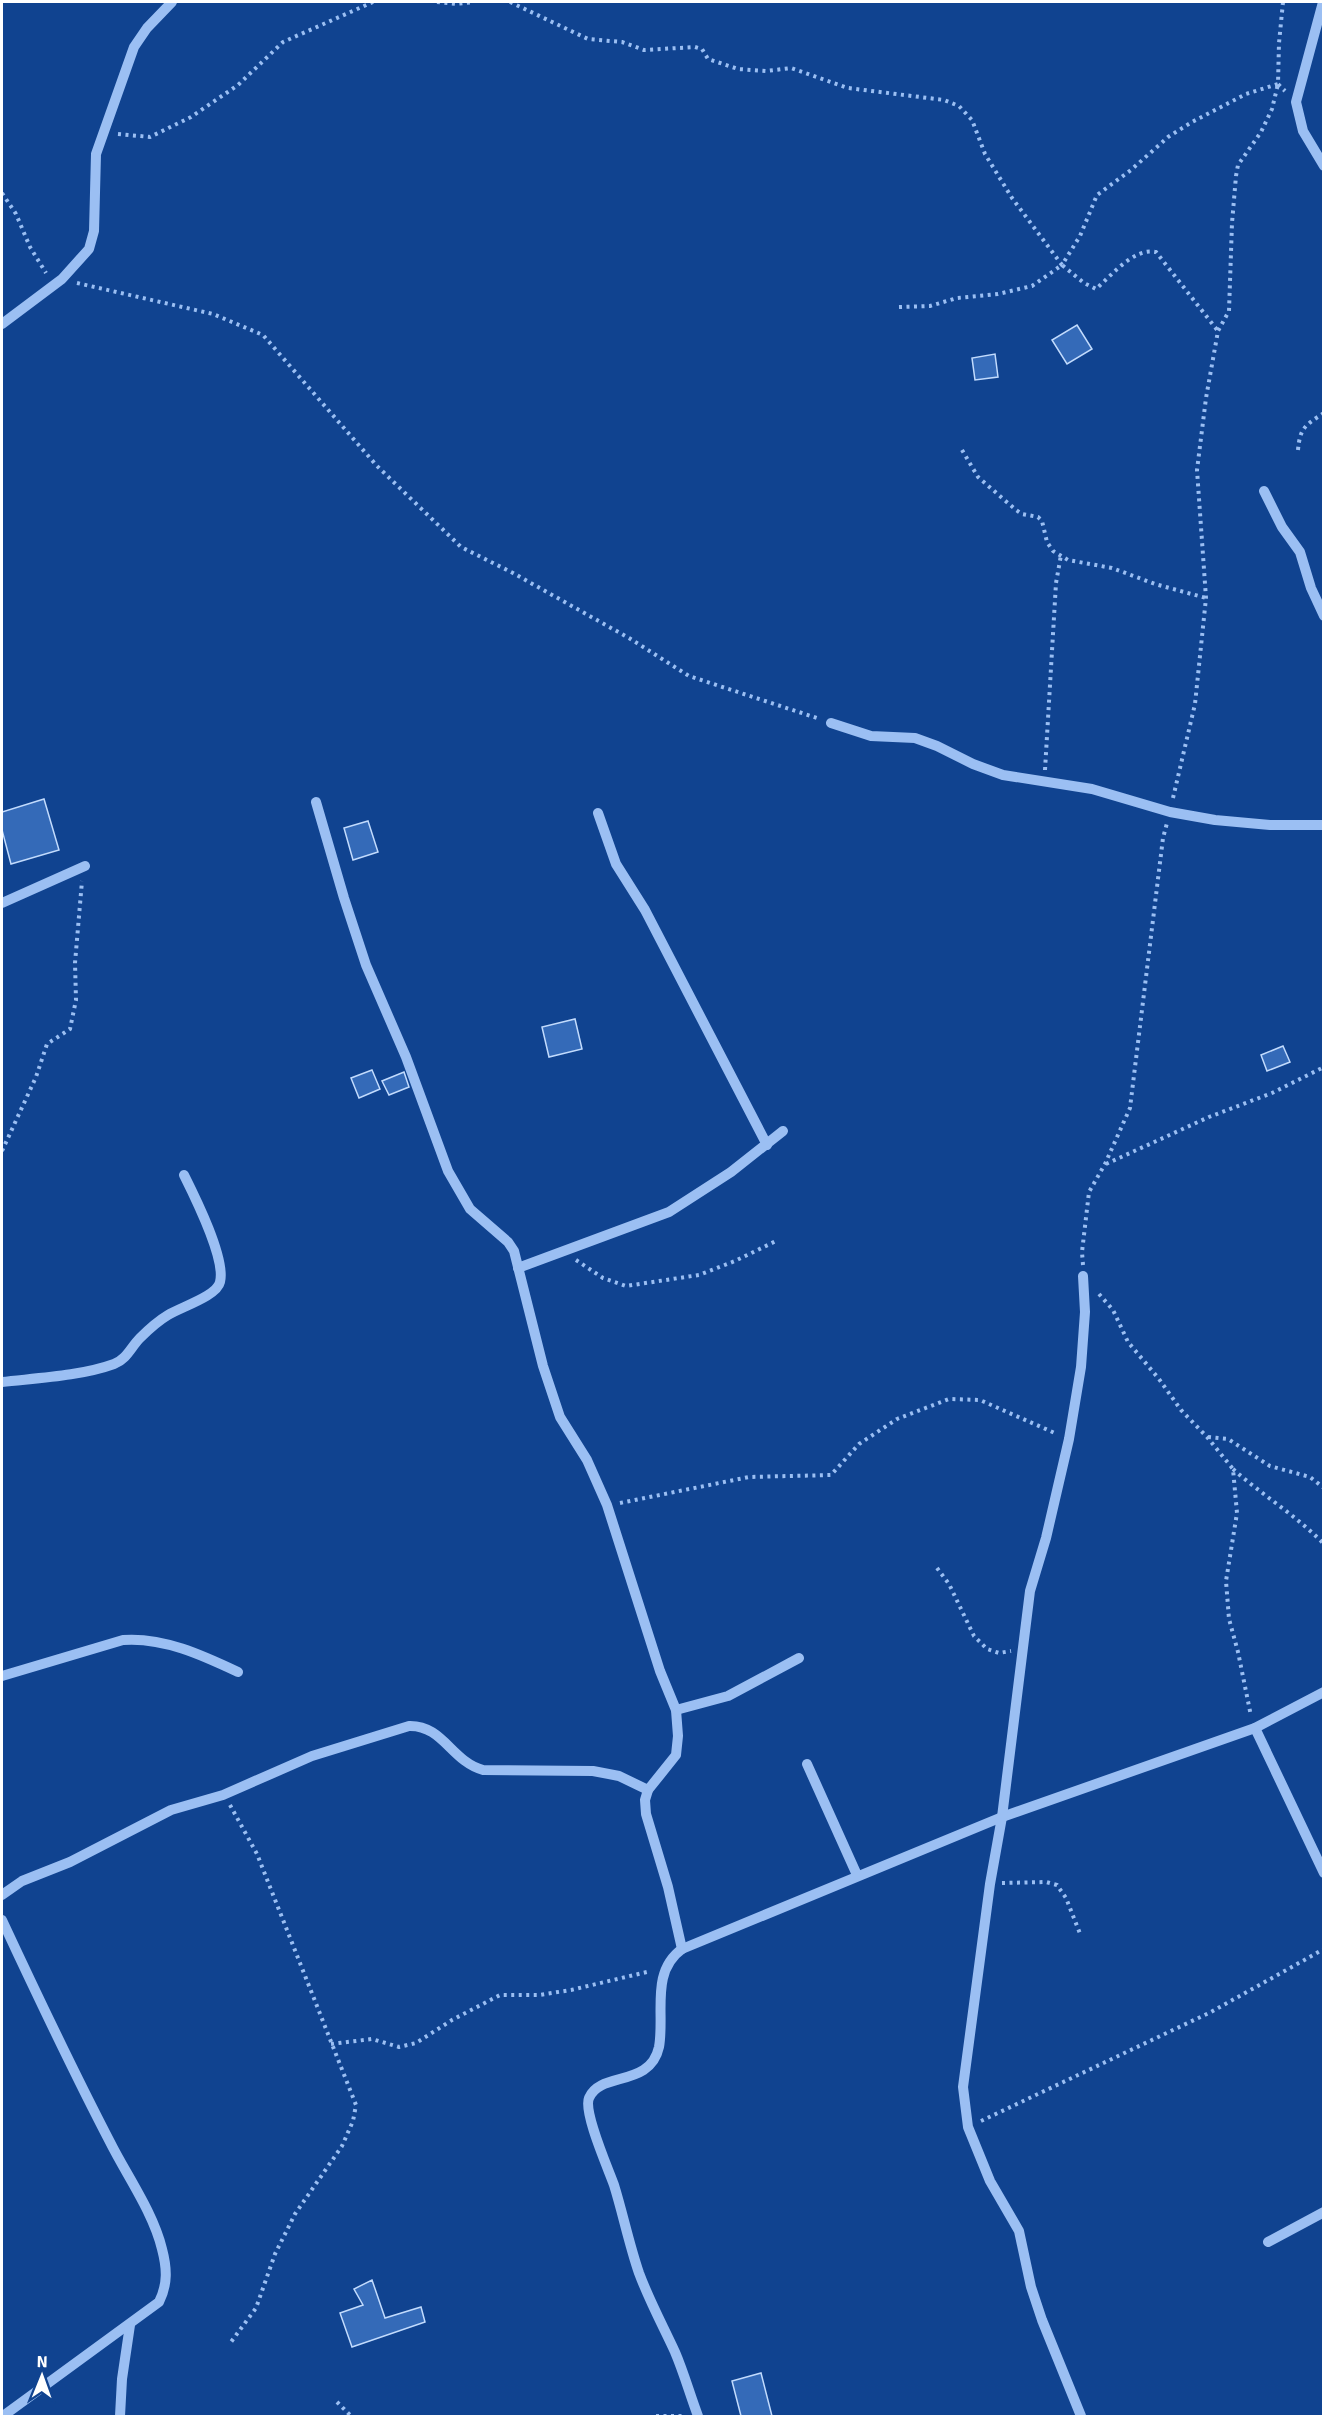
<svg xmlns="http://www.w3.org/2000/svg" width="1325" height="2418" viewBox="0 0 1325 2418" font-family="Signika,sans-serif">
  <rect width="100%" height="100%" fill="#104390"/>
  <g fill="#346ab8" stroke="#c2dbfd" stroke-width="1.5">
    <path d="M1077,325L1092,349L1067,364L1052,340Z"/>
    <path d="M995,354L998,377L975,380L972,358Z"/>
    <path d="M44,799L59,850L11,864L2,830V812Z"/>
    <path d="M368,821L378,852L353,860L344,828Z"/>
    <path d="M575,1019L582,1049L549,1057L542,1027Z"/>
    <path d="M1283,1046L1290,1062L1267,1071L1261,1055Z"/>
    <path d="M372,1070L380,1089L359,1098L351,1078Z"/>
    <path d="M404,1072L409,1087L389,1095L382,1081Z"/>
    <path d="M372,2280L385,2318L421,2307L425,2322L352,2347L340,2313L363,2305L354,2289Z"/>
    <path d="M761,2373L772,2416H741L732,2381Z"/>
  </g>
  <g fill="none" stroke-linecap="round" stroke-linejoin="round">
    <g stroke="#9bbff3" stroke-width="4" stroke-dasharray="3 4.5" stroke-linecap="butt">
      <path d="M437,2L456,4L474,2"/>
      <path d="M510,2L588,39L622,42L644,50L695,47L702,49L708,59L738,69L766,71L791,68L848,88L944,100L959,106L972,120L985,154L1012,198L1062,265L1080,236L1097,195L1131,170L1168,137L1192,122L1246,94L1278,84"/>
      <path d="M1283,2L1279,43L1278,84L1285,91"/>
      <path d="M118,134L150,137L191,117L238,85L283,42L373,2"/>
      <path d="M2,193L16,214L30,247L46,273"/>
      <path d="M77,283L213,314L263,335L377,466L461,547L513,573L629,638L689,676L820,719"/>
      <path d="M899,307L930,306L957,298L998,294L1032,286L1062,265L1084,283L1096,289C1111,276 1134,247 1156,252L1218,331"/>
      <path d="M962,450L978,477L1016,510L1022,514L1038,517L1042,521L1047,542L1053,551L1068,560L1112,568L1155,584L1206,598"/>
      <path d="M1298,450C1300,428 1305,425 1324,413"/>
      <path d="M1045,770L1056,583L1061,555"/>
      <path d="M1173,798L1195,704L1206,598L1197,470L1206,398L1218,331L1229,311L1232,223L1236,176L1238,165L1261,132L1272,109L1278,84"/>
      <path d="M2,1151L36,1077L47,1044L70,1029L76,1000L75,963L82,881"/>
      <path d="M1106,1164L1209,1117L1272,1093L1324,1067"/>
      <path d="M576,1260L603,1278L626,1286L699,1275L735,1261L776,1241"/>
      <path d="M1083,1265L1082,1252L1089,1192L1105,1164L1130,1108L1163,838L1167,823"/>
      <path d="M1099,1294L1113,1310L1128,1342L1159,1379L1181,1410L1207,1437L1233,1469L1237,1513L1226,1581L1229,1619L1238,1652L1251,1716"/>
      <path d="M1208,1437L1228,1439L1270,1466L1310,1477L1324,1488"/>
      <path d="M1233,1469C1262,1495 1297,1516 1324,1544"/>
      <path d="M620,1503L749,1477L831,1475L859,1444L897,1419L949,1399L980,1400L1057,1434"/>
      <path d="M937,1568L949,1584L974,1636L987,1649L999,1653L1011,1651"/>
      <path d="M230,1805L257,1854L356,2105L353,2121L342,2146L295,2214L275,2254L256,2308L231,2342"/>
      <path d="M1002,1883L1046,1882L1057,1885L1066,1898L1081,1936"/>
      <path d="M331,2044L372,2039L399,2047L416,2043L452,2020L500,1995H539L571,1990L651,1971"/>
      <path d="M981,2121L1211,2012L1324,1949"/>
      <path d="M337,2402L351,2416"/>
      <path d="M656,2416H682"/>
    </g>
    <g stroke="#9bbff3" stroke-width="10">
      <path d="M1323,2L1296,102L1303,131L1324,166"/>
      <path d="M2,324L62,279L89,249L94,231L96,154L134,47L147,28L172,2"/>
      <path d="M1264,491L1282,527L1300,552L1311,588L1324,616"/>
      <path d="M831,723L871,736L915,738L937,746L973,764L1003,775L1092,789L1170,812L1215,820L1270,825H1324"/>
      <path d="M316,802L344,898L366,965L406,1057L448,1171L470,1209L508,1242L514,1251L543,1366L560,1417L587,1460L607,1505L660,1671L676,1710L678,1736L676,1755L648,1790L645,1800L646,1814L668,1887L682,1949"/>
      <path d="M598,813L616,864L645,910L767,1145"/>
      <path d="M2,903L85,866"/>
      <path d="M518,1268L669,1212L731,1172L783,1131"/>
      <path d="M2,1382C37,1378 81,1376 114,1364C127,1359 131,1347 140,1338C148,1330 158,1321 168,1315C181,1307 217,1296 220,1282C226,1259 195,1197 184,1175"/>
      <path d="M2,1676L123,1640C163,1637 202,1655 238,1672"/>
      <path d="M676,1710L728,1696L799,1658"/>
      <path d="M1255,1728L1324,1873"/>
      <path d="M807,1764L857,1875"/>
      <path d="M2,1895L22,1881L70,1862L171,1810L223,1795L312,1756L409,1726C443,1725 451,1761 483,1770L593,1771L619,1776L648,1790"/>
      <path d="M2,1920C37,1995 72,2069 110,2142C127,2176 153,2212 162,2249C167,2268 168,2284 159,2302L3,2416"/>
      <path d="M1268,2242L1324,2212"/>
      <path d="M120,2416L122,2379L130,2325"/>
      <path d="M698,2416C690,2395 684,2373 675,2352C663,2326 649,2300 639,2273C629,2244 623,2214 614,2185C608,2168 583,2112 589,2098C600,2071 650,2088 659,2047C665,2014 650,1972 682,1949L1002,1817L1255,1728L1324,1692"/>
      <path d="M1081,2416L1042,2320L1031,2287L1019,2231L990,2181L968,2127L963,2087L990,1884L1002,1817L1030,1591L1046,1538L1069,1439L1081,1367L1085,1312L1083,1276"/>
    </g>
  </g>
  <rect width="1325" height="2418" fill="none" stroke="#ffffff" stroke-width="6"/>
  <g transform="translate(42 2376) rotate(1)" stroke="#104390" stroke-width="4.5" paint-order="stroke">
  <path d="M0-4.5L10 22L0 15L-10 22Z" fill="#ffffff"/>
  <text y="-9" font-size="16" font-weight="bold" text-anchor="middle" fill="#ffffff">N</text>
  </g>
</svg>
